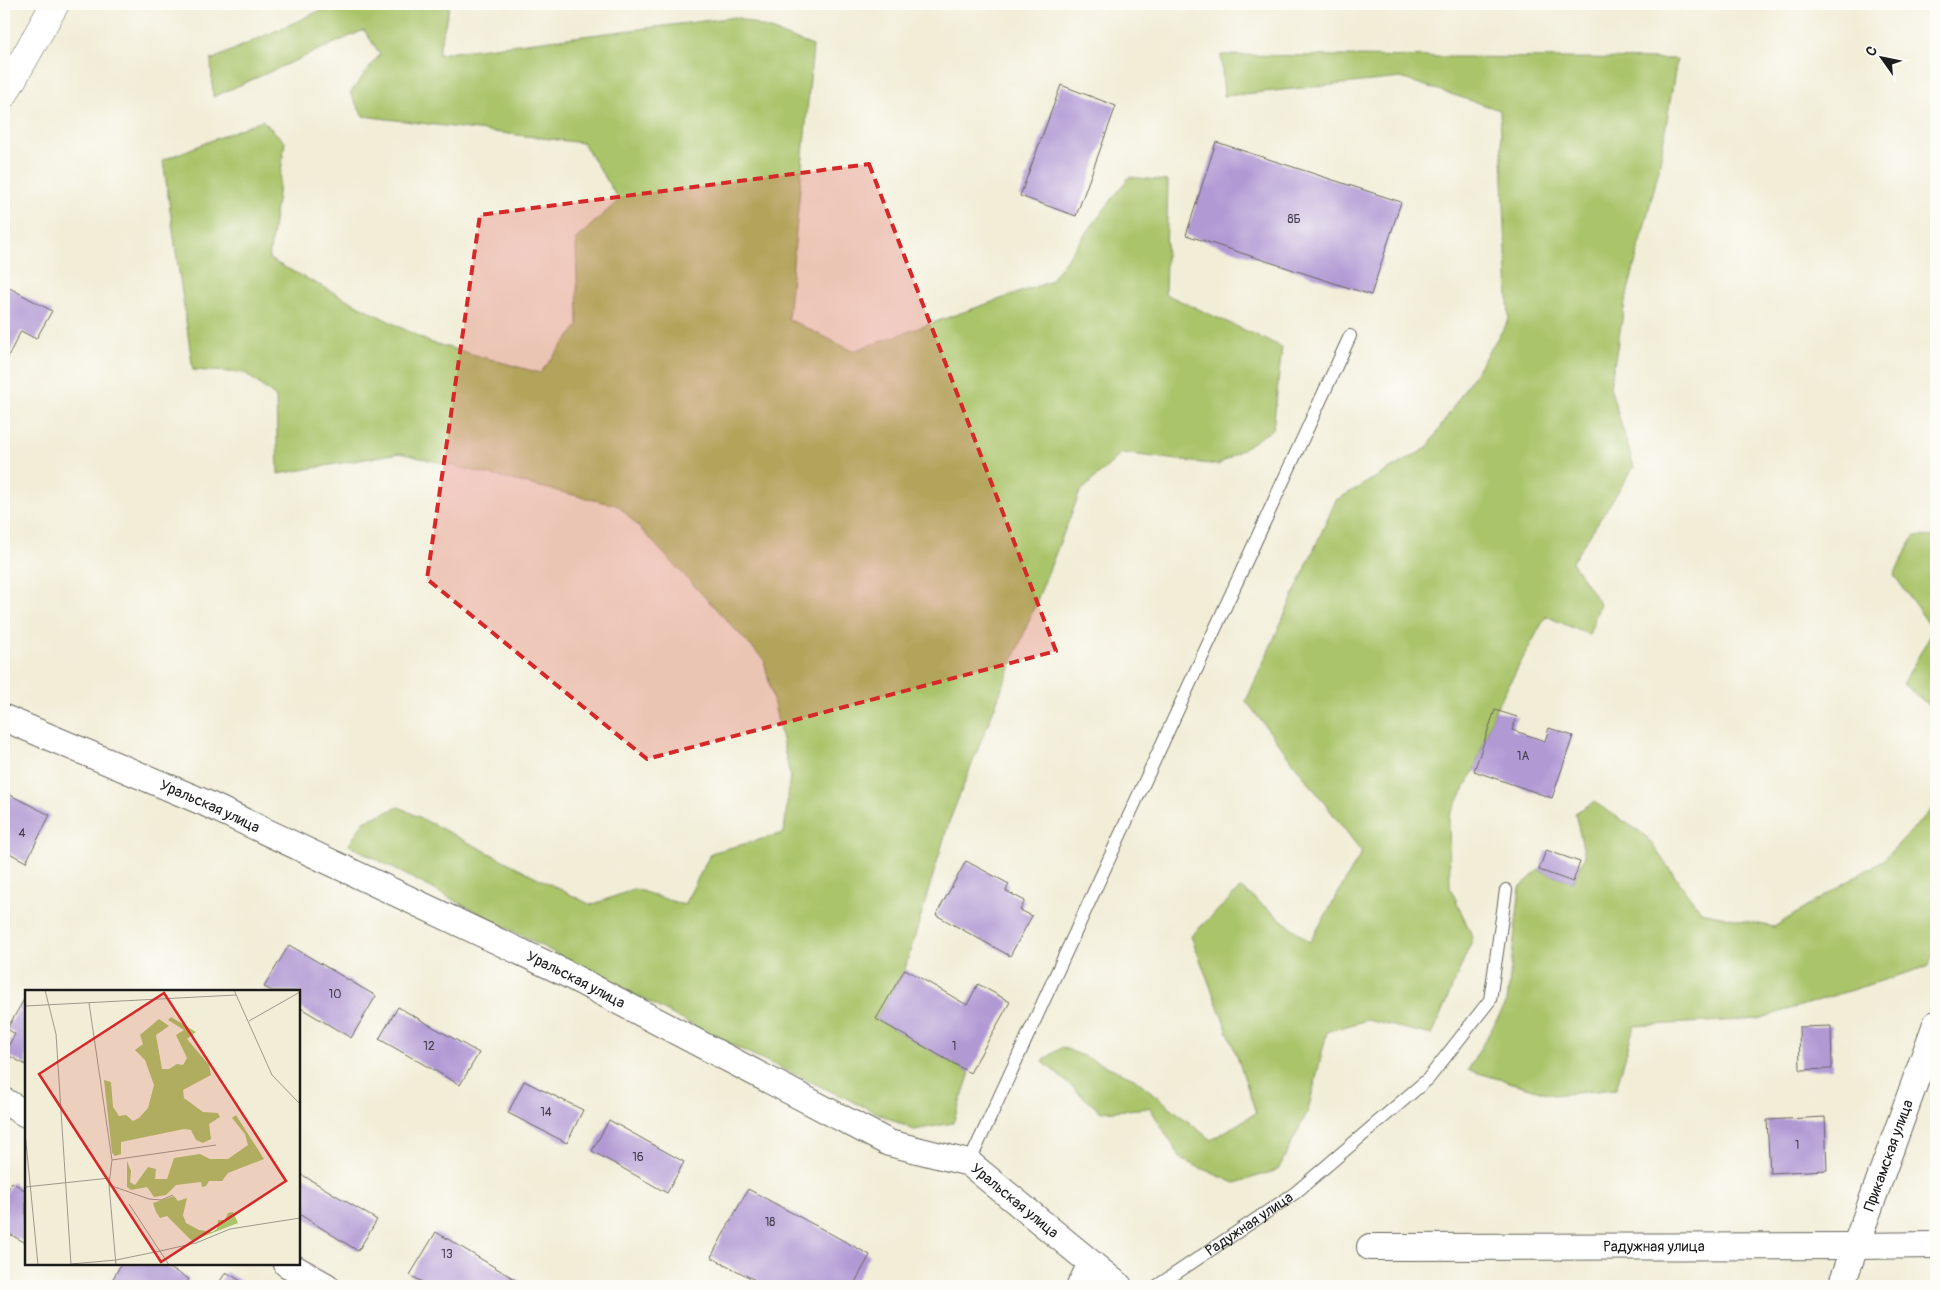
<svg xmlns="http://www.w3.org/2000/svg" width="1940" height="1290" viewBox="0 0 1940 1290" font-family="Pangolin,sans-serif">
  <rect width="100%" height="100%" fill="#fdfcf7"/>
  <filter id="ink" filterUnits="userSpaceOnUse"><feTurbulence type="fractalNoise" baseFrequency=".02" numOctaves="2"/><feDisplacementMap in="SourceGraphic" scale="10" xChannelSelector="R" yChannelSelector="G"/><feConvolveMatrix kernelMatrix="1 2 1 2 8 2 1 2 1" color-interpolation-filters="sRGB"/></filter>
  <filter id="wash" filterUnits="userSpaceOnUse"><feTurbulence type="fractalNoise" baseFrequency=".0096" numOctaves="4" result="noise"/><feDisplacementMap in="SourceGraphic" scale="20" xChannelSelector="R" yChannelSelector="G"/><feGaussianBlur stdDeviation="1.12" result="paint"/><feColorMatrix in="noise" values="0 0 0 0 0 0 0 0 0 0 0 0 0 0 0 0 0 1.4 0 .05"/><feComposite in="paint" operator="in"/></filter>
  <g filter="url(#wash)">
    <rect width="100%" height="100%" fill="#f1edd7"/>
    <g fill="#aac46a" stroke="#637043">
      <path d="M335,4H450L438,54L736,17L813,46L788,319L853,351L1049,282L1129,177L1168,181L1165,294L1282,347L1273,429L1218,465L1122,453L1080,492L949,822L905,969L876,1019L970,1073L953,1123L914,1130L721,1040L349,845L364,821L399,807L591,905L635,889L684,905L711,853L784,833L790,775L764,660L619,506L400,453L278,474L276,397L245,373L193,370L163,160L262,120L285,142L269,259L429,342L540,373L578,326L576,239L619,200L583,143L363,116L350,93L380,54L364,30L213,97L211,60Z"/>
      <path d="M1221,55L1677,59L1659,169L1625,303L1610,387L1634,467L1572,562L1600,604L1589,635L1546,616L1495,710L1474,771L1449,817L1450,887L1473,938L1432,1035L1367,1020L1327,1032L1308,1111L1278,1170L1235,1183L1182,1160L1150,1108L1101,1112L1042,1061L1062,1047L1134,1078L1211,1140L1256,1113L1237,1056L1191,936L1241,888L1310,942L1362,852L1246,701L1336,500L1427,448L1509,320L1500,110L1401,78L1224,96Z"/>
      <path d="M1914,536L1936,537V711L1903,684L1933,630L1894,575Z"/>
      <path d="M1594,802L1645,835L1701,912L1774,927L1883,860L1936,805V949L1929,966L1758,1019L1634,1026L1616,1089L1554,1095L1468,1070L1507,1002L1520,887L1539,870L1573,882L1585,856L1575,813Z"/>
    </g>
    <g id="blocks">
      <g fill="#b199d4">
        <path d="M1061,85L1116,106L1076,216L1020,196Z"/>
        <path d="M1216,142L1401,202L1371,295L1186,235Z"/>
        <path d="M4,285L52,311L36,339L21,331L4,364Z"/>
        <path d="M1495,710L1517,717L1512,730L1545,741L1549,728L1573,736L1552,798L1474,771Z"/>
        <path d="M4,792L50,815L26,862L4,850Z"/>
        <path d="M1546,850L1580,862L1573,882L1539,870Z"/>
        <path d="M966,861L1009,884L1006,891L1025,901L1020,910L1032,916L1010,956L936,915Z"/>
        <path d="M289,945L376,996L351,1038L299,1007V991H272L264,987Z"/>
        <path d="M905,969L967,1005L978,984L1010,1002L970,1073L876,1019Z"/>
        <path d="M26,996V1065L4,1053L15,1034L7,1029Z"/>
        <path d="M398,1007L479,1053L460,1085L379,1039Z"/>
        <path d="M1831,1026L1832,1069L1800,1070L1799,1027Z"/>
        <path d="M524,1081L583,1110L567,1143L508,1113Z"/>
        <path d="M1825,1117L1827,1170L1770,1173L1767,1120Z"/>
        <path d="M609,1120L684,1162L667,1193L592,1151Z"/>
        <path d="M299,1173L377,1220L358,1251L299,1214Z"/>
        <path d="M12,1182L26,1191V1243L4,1231V1197Z"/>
        <path d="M748,1189L870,1255L853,1286H766L711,1257Z"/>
        <path d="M436,1232L526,1286H429L410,1275Z"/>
        <path d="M121,1264H162L189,1279L185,1286H114L110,1284Z"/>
        <path d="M226,1272L249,1286H217Z"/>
      </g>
    </g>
  </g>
  <g filter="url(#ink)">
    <use href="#blocks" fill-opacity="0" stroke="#67655d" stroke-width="1"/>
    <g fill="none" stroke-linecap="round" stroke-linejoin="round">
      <defs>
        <g id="service">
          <path d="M969,1163L1350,336"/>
          <path id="s1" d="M1157,1286L1295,1193L1428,1079L1490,1000L1506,890"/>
        </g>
        <g id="minor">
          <path id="s2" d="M4,718L203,802L561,971L889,1143L969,1163L1119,1286"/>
          <path d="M4,1101L26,1114"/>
          <path id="s3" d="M1370,1247L1857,1246L1936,1245"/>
          <path d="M287,1264L326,1286"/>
          <path d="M1080,1286L1091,1264"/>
          <path id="s4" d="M1841,1286L1936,1024"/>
        </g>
        <path id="tertiary" d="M4,94L55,4"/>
      </defs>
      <use href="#service" stroke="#67655d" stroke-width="14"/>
      <use href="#minor" stroke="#67655d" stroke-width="28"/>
      <use href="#tertiary" stroke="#67655d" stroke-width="29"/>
      <use href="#service" stroke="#fff" stroke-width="12"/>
      <use href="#minor" stroke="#fff" stroke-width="26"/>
      <use href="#tertiary" stroke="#fff" stroke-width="28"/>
    </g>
  </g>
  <path fill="#d62828" fill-opacity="0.2" stroke="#d62828" stroke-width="4" stroke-dasharray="10 6" stroke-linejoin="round" d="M869,164L1056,651L647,759L427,579L480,215Z"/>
  <g text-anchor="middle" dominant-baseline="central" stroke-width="4" stroke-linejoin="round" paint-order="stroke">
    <g font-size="12" fill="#413b4a">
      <text x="1294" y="219">8Б</text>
      <text x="1523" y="756">1А</text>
      <text x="22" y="833">4</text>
      <text x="335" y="994">10</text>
      <text x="429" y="1046">12</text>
      <text x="954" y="1046">1</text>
      <text x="546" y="1112">14</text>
      <text x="1797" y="1145">1</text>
      <text x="638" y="1157">16</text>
      <text x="770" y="1222">18</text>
      <text x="447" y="1254">13</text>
    </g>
    <g font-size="15" fill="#1c1c1c" stroke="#fdfcf7">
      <text stroke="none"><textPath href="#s2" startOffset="224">Уральская улица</textPath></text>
      <text stroke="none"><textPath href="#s2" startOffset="629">Уральская улица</textPath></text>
      <text stroke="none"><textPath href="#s4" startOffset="139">Прикамская улица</textPath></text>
      <text stroke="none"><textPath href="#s2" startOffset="1124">Уральская улица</textPath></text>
      <text stroke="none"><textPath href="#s1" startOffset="111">Радужная улица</textPath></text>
      <text stroke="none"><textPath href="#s3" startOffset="284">Радужная улица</textPath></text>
    </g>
  </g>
  <g transform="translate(25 990)">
    <rect width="275" height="275" fill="#f1edd7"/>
    <path d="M146,27L171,42L162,49L184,75L186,85L158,100L159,108L178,122L193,123L195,127L184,134L186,149L178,153L171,150L166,140L159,139L96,152V164L90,166L87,163L79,90L86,92L88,117L94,126L101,125L108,131L114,128L123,118L129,95L120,70L110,60L118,54L115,45L134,29L144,36L131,45L137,79H144L152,74L158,75L162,68L151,45L159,40L143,30ZM211,125L239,169L203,183L197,191H184L181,196L177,197L176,192L151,195L141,205L129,207L122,197L106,200L102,197V171L106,181L105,192L110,195L123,177L131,179L130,189H142L149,168L175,164L185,169H203L223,155L220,144L207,128ZM149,206L153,211L162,208L158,225L161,233L174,240L187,242L192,239L193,230H200L203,223L208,222L213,233L167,251L142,226L135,228L131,222L128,213Z" fill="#aac46a"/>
    <path fill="none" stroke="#9c998c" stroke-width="1" d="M20,0L31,44L46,275M209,0L247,85L275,114M64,13L87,170L84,195L91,275M0,16L211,5M224,31L275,2M0,142L13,275M87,170L191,155M84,195L124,209L136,210L148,205M0,197L85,188M104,214L144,275M46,274L91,270L135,261L171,253L205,239L275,228"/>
    <path fill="#d62828" fill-opacity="0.15" stroke="#d62828" stroke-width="2.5" d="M139,3L261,191L136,272L14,84Z"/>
    <rect width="275" height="275" fill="none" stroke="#1c1c1c" stroke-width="2.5"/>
  </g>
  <rect width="1940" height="1290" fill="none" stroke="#fdfcf7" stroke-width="20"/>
  <g transform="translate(1882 58) rotate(303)" stroke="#fdfcf7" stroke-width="4" paint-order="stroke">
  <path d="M0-4L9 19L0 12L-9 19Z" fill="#1c1c1c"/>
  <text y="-8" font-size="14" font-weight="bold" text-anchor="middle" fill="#1c1c1c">С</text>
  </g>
</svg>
